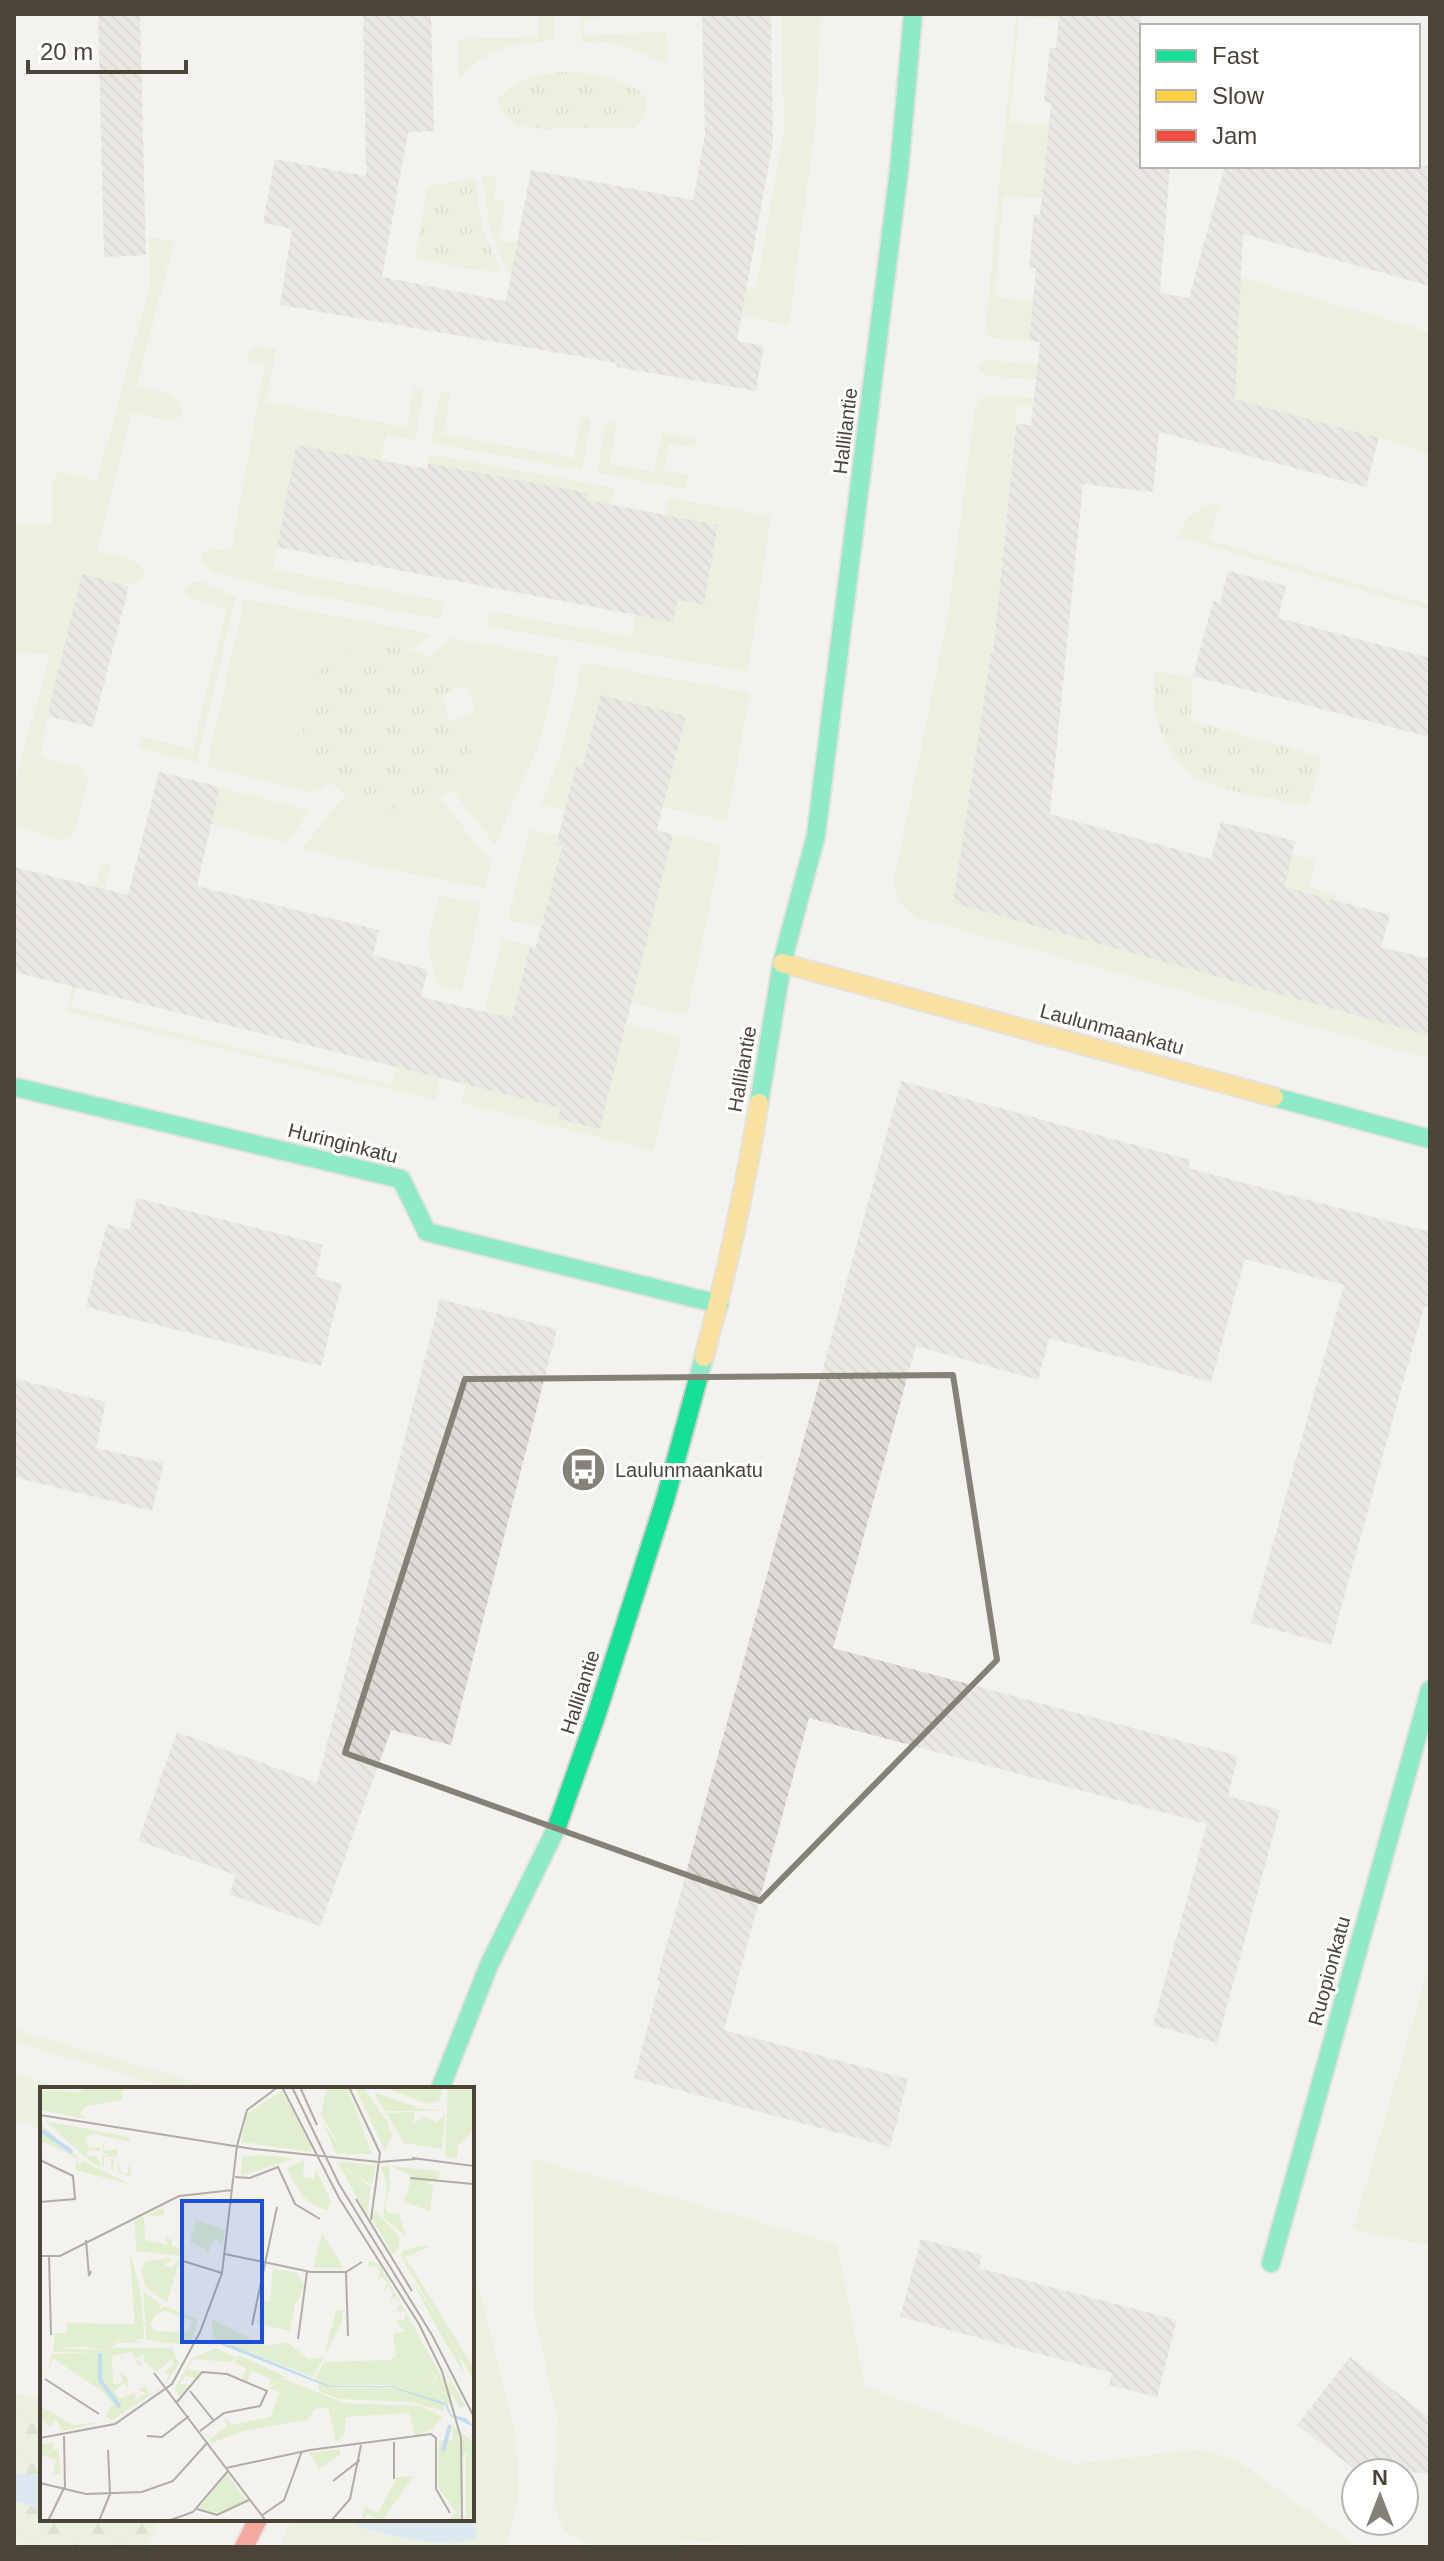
<svg xmlns="http://www.w3.org/2000/svg" width="1444" height="2561" viewBox="0 0 1444 2561" font-family="Helvetica,sans-serif">
  <defs>
    <pattern id="forest-firs" width="22" height="20" patternUnits="userSpaceOnUse" patternTransform="scale(2)"><rect width="22" height="20" fill="#e1eecf"/><path d="M5 1l3.5 6h-7zM16 11l3.5 6h-7z" fill="#c3cdb2"/></pattern>
    <pattern id="park-tufts" width="24" height="20" patternUnits="userSpaceOnUse" patternTransform="scale(2)"><rect width="24" height="20" fill="#e1eecf"/><path d="M3 7l-1-3M5 7V3M7 7l1-3M15 17l-1-3M17 17v-4M19 17l1-3" fill="none" stroke="#c3cdb2"/></pattern>
    <pattern id="building-back-hatch" width="6" height="6" patternUnits="userSpaceOnUse" patternTransform="scale(2)"><rect width="6" height="6" fill="#dedbd6"/><path d="M-1 5l2 2M0 0l6 6M5-1l2 2" fill="none" stroke="#c0bdb8"/></pattern>
  </defs>
  <rect width="100%" height="100%" fill="#f4f2ee"/>
  <g fill="#e1eecf">
    <path d="M539,14H554V40C512,45 488,45 459,80V39L538,37Z"/>
    <path d="M580,14H598V19L583,20L584,35L667,32L668,66C643,53 610,36 581,43Z"/>
    <path d="M781,14H821L815,129L789,325L508,273L490,230L482,177L497,175L494,200L505,201L499,240L756,288L784,129Z"/>
    <path d="M1016,14H1059V19L1019,17L1010,122L1049,125L1046,150L1066,153L1042,198L1003,197L995,297L1033,302L1029,341L991,338L985,331Z"/>
    <path d="M149,237L174,241L137,387C154,392 180,390 183,411L179,418L170,421L131,413L97,551C114,556 138,555 145,574C131,594 102,580 82,575L47,716L41,757L82,768L88,779L74,834L62,840L14,827V786L50,654L14,653V524H52V481L59,471L97,481L150,284Z"/>
    <path d="M1215,270L1430,332V455L1379,438L1210,393L988,376L979,370L980,363L989,360L1144,373L1199,360L1237,362L1240,301Z"/>
    <path d="M256,347L276,349L266,402L406,427L414,387L424,388L415,440L387,435L381,461L296,445L273,569L444,601L441,619L267,587L212,571L202,563L201,555L208,548L231,551L265,365L249,361L247,357L251,350Z"/>
    <path d="M440,391L450,393L444,434L574,458L581,417L591,418L582,470L431,443Z"/>
    <path d="M988,395L1159,406L1171,416L1017,406L994,642L991,653L953,903L1257,987L1292,854L1315,860L1309,887L1336,895L1303,1001L1430,1036V1059L917,918C901,906 895,899 894,880L948,616L975,407L980,399Z"/>
    <path d="M606,421L616,424L610,464L654,472L662,432L697,438L695,447L669,444L664,470L689,475L686,489L597,473Z"/>
    <path d="M430,454L614,488L611,505L587,500L588,493L428,463Z"/>
    <path d="M669,498L771,516L748,672L487,626L490,611L631,637L636,615L673,622L678,600L704,605L718,526L666,515Z"/>
    <path d="M1207,505H1220L1209,540L1430,605V610L1178,537C1184,521 1191,513 1207,505Z"/>
    <path d="M193,582H203L236,597L197,763L141,749L140,745L142,739L148,738L193,749L226,609L188,597L184,593L186,587Z"/>
    <path d="M244,599L432,634L414,649L393,647L319,775L329,783L317,791H304L207,766Z"/>
    <path d="M451,638L558,657C552,690 547,723 535,754C522,785 506,813 496,846L452,790L468,767L472,728L469,715L475,712L467,687L460,688L454,675L430,656Z"/>
    <path d="M581,662L750,693L727,821L663,807L686,716L601,695L582,768L576,766L565,810L541,805C561,758 573,712 581,662Z"/>
    <path d="M220,787L307,809L309,813L285,843L211,824Z"/>
    <path d="M345,795C373,810 412,816 440,798L492,864L485,888L377,867L302,848Z"/>
    <path d="M530,830L559,835L556,845L562,846L541,927L508,920Z"/>
    <path d="M673,835L722,845L687,1015L631,1003Z"/>
    <path d="M102,863L111,865L86,968L81,967L71,1007L392,1085L397,1067L440,1078L435,1100L66,1012Z"/>
    <path d="M440,895L481,904L462,992L437,985L427,944Z"/>
    <path d="M503,939L530,945L510,1024L561,1108L559,1119L600,1129L627,1024L681,1037L653,1151L461,1103Z"/>
    <path d="M1430,1962V2246L1353,2229Z"/>
    <path d="M14,2029L219,2089H174L14,2042Z"/>
    <path d="M14,2073L65,2089H42V2129L14,2120Z"/>
    <path d="M532,2158L837,2244L865,2386L1072,2464L1200,2449L1237,2460L1358,2547H780L688,2541L675,2547H592L563,2530L554,2505L557,2419L535,2317Z"/>
    <path d="M472,2257L515,2430L519,2494L507,2547H279L292,2519L473,2522L469,2519H472Z"/>
  </g>
  <g fill="url(#forest-firs)">
    <path d="M14,2393L42,2399V2476L14,2472Z"/>
    <path d="M14,2501L42,2509V2519L129,2523L139,2519H161L148,2547H14Z"/>
  </g>
  <g fill="url(#park-tufts)">
    <path d="M575,71C602,75 677,88 635,127L545,129L516,126L500,110L498,99C516,75 547,73 575,71Z"/>
    <path d="M476,178L482,228L502,274L414,259L428,186Z"/>
    <path d="M393,647C423,651 446,660 460,688L442,695L450,721L469,715C489,803 397,835 334,786C324,779 313,772 308,761C300,741 302,714 308,693C317,657 361,648 393,647Z"/>
    <path d="M1155,672L1193,676L1191,720L1322,757L1308,806C1280,800 1210,790 1190,773C1171,757 1156,727 1153,703C1152,693 1154,682 1155,672Z"/>
  </g>
  <g fill="#c0ddf1">
    <path d="M14,2472L42,2476V2509L14,2501Z"/>
    <path d="M344,2519H469L476,2529V2536C460,2555 363,2532 344,2519Z"/>
  </g>
  <g fill="url(#building-back-hatch)">
    <path d="M140,14L146,255L104,257L98,15Z"/>
    <path d="M363,14H431L434,131L408,132L382,277L506,301L531,170L693,200L705,134L702,14H771L773,141L737,341L764,346L756,391L616,367L617,363L280,305L292,229L263,223L275,159L366,176Z"/>
    <path d="M1059,14H1142V166H1170L1160,293L1189,298L1225,166H1430V286L1243,234L1235,399L1379,438L1366,487L1159,432L1153,492L1083,484L1050,814L1211,859L1221,822L1295,841L1285,887L1390,915L1381,947L1430,959V1036L953,903L991,653H993L1016,424L1031,425L1040,342L1029,341L1036,268H1029L1034,215H1040L1051,103L1044,102L1050,47L1056,48Z"/>
    <path d="M296,445L427,469L428,463L588,493L587,500L718,525L704,605L678,600L673,622L277,547Z"/>
    <path d="M1228,571L1286,586L1278,618L1430,658V737L1193,676L1213,601L1220,603Z"/>
    <path d="M82,574L129,586L93,727L47,716Z"/>
    <path d="M601,695L686,716L657,830L673,835L600,1129L558,1119L561,1108L14,972V867L128,895L159,772L220,787L197,886L379,930L373,955L428,970L421,997L512,1018L530,945L536,947L562,846L556,845L576,766L582,768Z"/>
    <path d="M901,1081L1190,1160L1188,1168L1430,1232V1308L1424,1306L1331,1645L1251,1623L1344,1285L1245,1259L1211,1382L1049,1338L1038,1380L916,1346L833,1648L1238,1756L1228,1796L1280,1810L1217,2043L1153,2025L1207,1824L809,1718L724,2030L908,2079L890,2147L634,2078L660,1981L657,1980Z"/>
    <path d="M137,1198L323,1245L315,1276L342,1284L321,1366L86,1307L107,1224L129,1230Z"/>
    <path d="M440,1299L557,1329L451,1745L391,1730L320,1926L229,1894L236,1875L138,1841L177,1732L317,1783Z"/>
    <path d="M14,1378L106,1402L96,1448L164,1463L152,1511L14,1477Z"/>
    <path d="M921,2239L982,2255L979,2268L1177,2320L1157,2397L1109,2385L1112,2373L900,2317Z"/>
    <path d="M1350,2357L1430,2418V2473H1360L1297,2425Z"/>
  </g>
  <g fill="none" stroke-linecap="round" stroke-linejoin="round">
    <defs>
      <g id="fast">
        <path d="M19,1088L401,1179L427,1232L719,1304"/>
        <path d="M1274,1097L1430,1139"/>
        <path d="M759,1103L782,963L816,835L899,170L913,14"/>
        <path d="M440,2089L489,1965L556,1829L596,1716L665,1500L704,1357"/>
        <path d="M1271,2263L1430,1690"/>
      </g>
      <g id="slow">
        <path d="M782,963L1274,1097"/>
        <path d="M704,1357C727,1273 745,1188 759,1103"/>
      </g>
      <path id="jam" d="M244,2547L258,2519"/>
    </defs>
    <use href="#fast" stroke="#d3cfc5" stroke-width="22"/>
    <use href="#slow" stroke="#d3cfc5" stroke-width="22"/>
    <use href="#jam" stroke="#d3cfc5" stroke-width="22"/>
    <use href="#fast" stroke="#16e098" stroke-width="18"/>
    <use href="#slow" stroke="#ffcf43" stroke-width="18"/>
    <use href="#jam" stroke="#f24e42" stroke-width="18"/>
  </g>
  <path d="M0 0H1444V2561H0ZM953,1375L997,1660L760,1901L345,1753L465,1379Z" fill="#f4f2ee" fill-opacity=".55" fill-rule="evenodd"/>
  <path fill="none" stroke="#868178" stroke-width="6" stroke-linejoin="round" d="M953,1375L997,1660L760,1901L345,1753L465,1379Z"/>
  <defs>
    <symbol id="bus-disc" viewBox="-11 -11 22 22"><circle r="9.5" fill="#868178" stroke="#fff"/><path d="M-5-6H5V4H4V6H2V4H-2V6H-4V4H-5ZM-3.5-4V0h7V-4ZM-3.5 1.2v1.5H-2V1.2ZM2 1.2v1.5H3.5V1.2Z" fill="#fff"/></symbol>
  </defs>
  <g fill-rule="evenodd">
    <use href="#bus-disc" x="558" y="1444" width="51" height="51"/>
  </g>
  <g text-anchor="middle" dominant-baseline="central" stroke-width="6" stroke-linejoin="round" paint-order="stroke">
    <g font-size="20" fill="#4b4439" stroke="#fff">
      <text transform="translate(845 431) rotate(-83)">Hallilantie</text>
      <text transform="translate(1112 1029) rotate(15)">Laulunmaankatu</text>
      <text transform="translate(742 1069) rotate(-80)">Hallilantie</text>
      <text transform="translate(343 1143) rotate(14)">Huringinkatu</text>
      <text transform="translate(580 1692) rotate(-72)">Hallilantie</text>
      <text transform="translate(1329 1971) rotate(-75)">Ruopionkatu</text>
    </g>
    <g font-size="20" fill="#4b4439" stroke="#fff" text-anchor="start">
      <text x="615" y="1470">Laulunmaankatu</text>
    </g>
  </g>
  <g transform="translate(40 2087)">
    <rect width="434" height="434" fill="#f4f2ee"/>
    <path d="M287,0H307L332,67H307L302,63L303,67H296L283,36L301,61L281,27ZM344,0H403L399,14L387,17ZM242,4L271,58V65L202,55L205,28ZM375,25L373,36L386,30L397,35L405,28L402,62L364,56L346,26ZM5,34L89,50L90,55L56,47L45,50L49,61L62,60L59,64L47,63V69H56L62,79V69H70L63,65V55L64,54V64L77,62V70H64V80L71,83V72H74L73,84L79,85L77,74L81,85L87,87L90,76L91,90L52,76ZM0,36L39,71L37,79L43,74L89,97L35,83L37,71L0,53ZM217,68L255,71L201,89L202,70ZM296,73L331,100L327,128ZM264,74L263,90L274,92L276,82L291,114L287,124L269,115L254,96L247,82ZM300,74L336,79L332,97L309,85ZM349,78L350,97L345,120L348,126L359,127L366,150L343,130L347,98L341,80ZM139,114L124,121V128L104,129L105,153L128,158L125,148L130,153L132,149V159L142,161L140,169L96,164L95,133ZM336,124L359,149V162L352,167L332,131ZM156,133L185,142L182,159L176,152L172,158L173,149L168,169L166,162L150,155ZM381,159L389,160L365,170L434,281L432,290L361,169L362,164ZM90,166L100,201L104,243L95,244ZM127,171L133,172L124,178L131,181L140,171L127,216L105,199L101,182L106,174ZM330,174L339,177L405,296H410L405,283L426,319L419,321L412,305L410,318L404,316L394,301L277,288L284,275L349,273L356,269L353,246L365,245L355,233H365V225L355,224L360,217L356,210L350,214L353,206L349,200L344,203L347,196L343,190L337,193L340,186L336,179L327,180ZM379,260L397,292L394,297L383,290V295L372,297ZM233,182L256,185L265,198L255,217L250,244L217,236L223,214H230ZM372,192L418,264L424,287L388,225ZM103,204L121,218L117,224L124,219L158,232L153,250L148,245L153,234L125,224L116,227L110,237L114,243L106,244ZM296,223H303L302,236L273,290L173,251L172,232L225,259L247,255L268,272L284,270ZM89,252L104,255L78,256L69,261H132L139,276L125,298L129,287L124,286L134,277L131,272L117,285L104,275V267L96,272L102,277L99,280L92,265L82,267L86,277L80,267L72,269L73,297L82,296L81,286L88,291V302L84,296L74,304L80,312L95,305L96,313L106,306L97,303L105,299L110,307L123,300L72,333L65,329L73,317L63,305L13,271L6,289L12,267L54,265H14L13,261L63,263L73,255ZM175,261L196,270L191,275L153,272L147,282L160,284L156,291L144,289L140,297L152,298L140,311L135,302L151,272ZM198,268L238,286L245,290L229,300L231,292L212,284L207,295L202,292L206,281L193,276ZM243,292L269,302L275,322L267,333L203,344L172,356L164,343L171,351L187,339L183,328L191,338L230,330L240,306L230,301ZM412,339L434,355V428L426,434V366L421,370L420,434H407L416,425L398,400L399,354L413,352Z" fill="#e1eecf" fill-rule="evenodd"/>
    <path d="M46,0H84L81,13L46,19L40,27L46,32L0,23V3L41,5ZM315,0H323L347,34L352,48L345,64ZM408,0H434V43L418,59L417,71L405,70ZM334,5L379,21L404,24H345ZM287,6L307,9L312,19L307,24L324,58L311,57L294,39L297,28L284,24L289,18ZM264,74L263,91L275,92L271,106L290,114L281,122L263,110L250,87V79ZM351,79L400,84L398,94L385,95L393,99L390,124L364,115L372,89ZM27,236L95,237L96,244L104,243V252L76,253L61,263L43,259L14,262V246H27ZM106,244L148,245L153,250L146,257L124,256L106,252ZM378,259L388,272L397,297L383,290L382,297L372,296ZM277,288L394,301L403,316L372,306L404,317V324L370,315L299,312L279,304V296L296,301L343,300L364,305L347,298L290,299L275,293ZM269,302L304,316L381,319L402,330L393,342L375,349L369,326L306,330L304,348L296,355L288,320L275,322ZM0,319L33,338L63,335L22,344L16,331L11,340L0,331ZM14,356L13,362L5,364L19,362L20,388L13,386L16,372L1,368L0,357Z" fill="#e1eecf"/>
    <path d="M282,147L283,148L304,181H273ZM300,362V368L279,382L269,366ZM187,387L206,413L177,427L159,421ZM374,389L342,434L328,428L321,434L325,420L338,426L357,390Z" fill="#e1eecf"/>
    <path d="M174,255L194,259L290,299H349L400,314L407,317L411,328L426,331L434,340L410,329L405,318L349,300H288Z" fill="#c0ddf1"/>
    <path fill="none" stroke="#c0ddf1" stroke-width="4" d="M1,43L32,65M60,266V293L80,320M403,364L410,338"/>
    <path fill="none" stroke="#b0aca6" stroke-width="2" d="M242,0L299,111L379,237L402,284L421,351L422,434M252,0L299,97L392,248L434,330M260,0L277,38M309,0L340,66L331,133M0,28L213,62L339,75L376,72M197,59L207,23L238,0M372,71L434,79M0,73L33,89L35,112L0,115M434,85V127M195,90L210,91L238,80L255,117L280,132M370,91L433,97M316,112L372,204M46,153L49,189L51,184M185,167L271,185H306L322,175M0,169H20L139,109L193,103M9,169L11,248M143,174L182,186M306,185L308,249M212,238L237,120M258,252L267,185M114,286L226,434M5,292L59,327M150,304L174,334M137,315L162,285L187,287L227,304L220,319L184,326L160,344M107,349L122,350L149,329M0,351L75,337L132,297L160,245L182,186L197,59M186,381L270,363L391,347L396,351V402L410,426M354,392V355M293,394L320,373M0,396L46,407L102,405L133,394L168,355M157,422L177,428L209,413M221,429L244,413L262,364M8,434L25,399L24,349M59,434L70,407L68,363M128,434L153,425L188,384M291,434L310,412L321,358"/>
    <path fill="#1d4ed8" fill-opacity="0.15" stroke="#1d4ed8" stroke-width="4" d="M142,114H222V255H142Z"/>
    <rect width="434" height="434" fill="none" stroke="#4b4439" stroke-width="4"/>
  </g>
  <rect width="1444" height="2561" fill="none" stroke="#4b4439" stroke-width="32"/>
  <rect x="1140" y="24" width="280" height="144" fill="#ffffff" stroke="#b7b4b0" stroke-width="2"/>
  <rect x="1156" y="50" width="40" height="12" fill="#16e098" stroke="#b7b4b0" stroke-width="2"/>
  <text x="1212" y="64" font-size="24" fill="#4b4439">Fast</text>
  <rect x="1156" y="90" width="40" height="12" fill="#ffcf43" stroke="#b7b4b0" stroke-width="2"/>
  <text x="1212" y="104" font-size="24" fill="#4b4439">Slow</text>
  <rect x="1156" y="130" width="40" height="12" fill="#f24e42" stroke="#b7b4b0" stroke-width="2"/>
  <text x="1212" y="144" font-size="24" fill="#4b4439">Jam</text>
  <g transform="translate(1380 2497)"><circle r="38" fill="#ffffff" stroke="#b7b4b0" stroke-width="2"/>
  <path d="M0-6L14 30L0 20L-14 30Z" fill="#868178"/>
  <text y="-12" font-size="22" font-weight="bold" text-anchor="middle" fill="#4b4439">N</text>
  </g>
  <path d="M28 60v12h158v-12" fill="none" stroke="#4b4439" stroke-width="4"/>
  <text x="40" y="60" font-size="24" fill="#4b4439" stroke="#ffffff" stroke-width="6" paint-order="stroke">20 m</text>
</svg>
